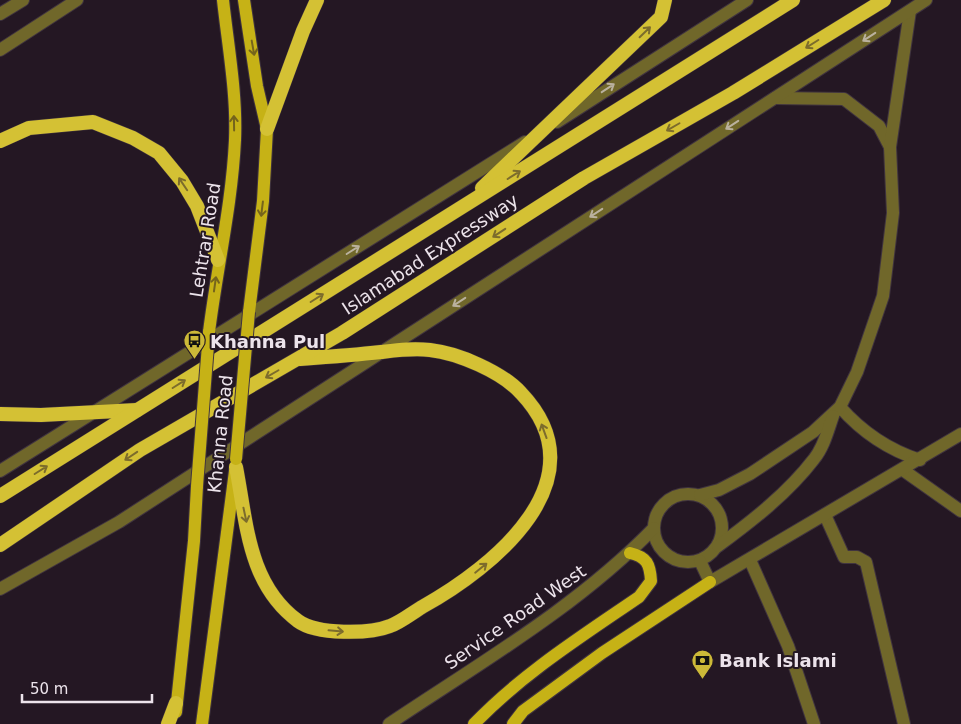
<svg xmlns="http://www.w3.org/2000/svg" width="961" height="724" viewBox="0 0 961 724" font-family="'DejaVu Sans',sans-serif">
  <rect width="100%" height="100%" fill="#241723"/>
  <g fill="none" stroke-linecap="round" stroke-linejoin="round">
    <defs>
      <g id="minor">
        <path d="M903,470L961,511"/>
        <path d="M825,515L844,557H857L866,562L904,724"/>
        <path d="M750,560L788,646L814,724"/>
      </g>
      <g id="tertiary">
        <path d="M0,14L23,0"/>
        <path d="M0,50L77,0"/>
        <path d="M775,98L844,99L879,126L890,147"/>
        <path d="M557,122L747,0"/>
        <path d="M840,407C862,432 889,450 920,460"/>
        <path d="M0,471L525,142"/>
        <circle cx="688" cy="528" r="34"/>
        <path d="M700,495L719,490L750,474L813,432L840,407L857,372L883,296L893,213L890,147L910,11"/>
        <path d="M718,546C752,521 788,493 814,459C824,447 828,430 833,416"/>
        <path d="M700,561L710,582L961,434"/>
        <path d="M0,589L119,522L926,0"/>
        <path d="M389,724C480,663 577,607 654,528"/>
      </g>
      <g id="primary">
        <path d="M244,0L257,86L267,129L263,201L249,312"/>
        <path d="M209,332C217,268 232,204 235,140C237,94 228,46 223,0"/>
        <path d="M176,712L194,541L197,486"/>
        <path d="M202,724L235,471"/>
        <path d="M474,724C522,674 582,636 639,597L651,581C650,564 647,557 630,553"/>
        <path d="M513,724L523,711L602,653L710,582"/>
      </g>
      <g id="trunk">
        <path d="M267,129L303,31L317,0"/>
        <path d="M0,141L29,128L93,122L133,138L159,153L182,181L197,206L218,260"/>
        <path d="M482,188L661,17L665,0"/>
        <path d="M0,414L41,415L137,410"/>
        <path d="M236,467C247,524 248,584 298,621C317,635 370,634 390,626C401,622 412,613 422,607C494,567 603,479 521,393C502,372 458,353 430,350C413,348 398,350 381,352C354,355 327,357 300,359"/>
        <path d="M0,496L793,0"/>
        <path d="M0,545L140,450L342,333L584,178L733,93L884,0"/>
        <path d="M168,724L176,703"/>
      </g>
    </defs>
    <use href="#minor" stroke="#40343f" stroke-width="14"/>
    <use href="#tertiary" stroke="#40343f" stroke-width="14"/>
    <use href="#primary" stroke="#40343f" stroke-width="14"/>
    <use href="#trunk" stroke="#40343f" stroke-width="15"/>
    <use href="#minor" stroke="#70672a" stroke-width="12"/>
    <use href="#tertiary" stroke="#70672a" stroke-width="12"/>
    <use href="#primary" stroke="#c6b216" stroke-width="12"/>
    <use href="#trunk" stroke="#d4c134" stroke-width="14"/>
    <defs>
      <g id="primary-bridge">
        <path d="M236,459L249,312"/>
        <path d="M197,486L209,332"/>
      </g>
    </defs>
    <use href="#primary-bridge" stroke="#40343f" stroke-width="14" stroke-linecap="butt"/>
    <use href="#primary-bridge" stroke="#c6b216" stroke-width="12"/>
  </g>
  <defs><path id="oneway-shaft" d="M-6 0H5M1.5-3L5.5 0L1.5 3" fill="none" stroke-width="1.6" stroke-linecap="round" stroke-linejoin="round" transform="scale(1.25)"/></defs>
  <g stroke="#7c6c2c">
    <use href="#oneway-shaft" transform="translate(645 32) rotate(-44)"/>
    <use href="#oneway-shaft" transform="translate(812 44) rotate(148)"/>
    <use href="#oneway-shaft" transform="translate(673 127) rotate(150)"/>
    <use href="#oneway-shaft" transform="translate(514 175) rotate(-32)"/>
    <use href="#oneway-shaft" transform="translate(183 184) rotate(-124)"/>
    <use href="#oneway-shaft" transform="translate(499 233) rotate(147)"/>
    <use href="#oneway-shaft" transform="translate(317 298) rotate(-32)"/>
    <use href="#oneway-shaft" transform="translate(272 374) rotate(150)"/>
    <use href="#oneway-shaft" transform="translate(179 384) rotate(-32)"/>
    <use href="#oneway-shaft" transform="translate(544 431) rotate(-110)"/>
    <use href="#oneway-shaft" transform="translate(131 456) rotate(146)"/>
    <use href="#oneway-shaft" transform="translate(41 470) rotate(-32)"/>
    <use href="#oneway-shaft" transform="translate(245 515) rotate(78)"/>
    <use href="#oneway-shaft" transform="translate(481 568) rotate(-39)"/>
    <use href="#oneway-shaft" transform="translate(336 631) rotate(5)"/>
  </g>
  <g stroke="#bab19e">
    <use href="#oneway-shaft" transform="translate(869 37) rotate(147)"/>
    <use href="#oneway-shaft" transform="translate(608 88) rotate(-33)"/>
    <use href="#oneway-shaft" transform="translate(732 125) rotate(147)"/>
    <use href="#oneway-shaft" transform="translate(596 213) rotate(147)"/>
    <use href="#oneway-shaft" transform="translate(353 250) rotate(-32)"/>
    <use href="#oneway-shaft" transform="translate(459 302) rotate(147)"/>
  </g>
  <g stroke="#75641c">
    <use href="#oneway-shaft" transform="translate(253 48) rotate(80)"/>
    <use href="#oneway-shaft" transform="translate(234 123) rotate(-91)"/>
    <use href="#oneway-shaft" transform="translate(262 209) rotate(97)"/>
    <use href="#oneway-shaft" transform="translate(215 284) rotate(-82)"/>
  </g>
  <defs>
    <symbol id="bus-pin" viewBox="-11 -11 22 30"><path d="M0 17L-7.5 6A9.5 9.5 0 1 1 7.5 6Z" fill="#ccb938" stroke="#241723"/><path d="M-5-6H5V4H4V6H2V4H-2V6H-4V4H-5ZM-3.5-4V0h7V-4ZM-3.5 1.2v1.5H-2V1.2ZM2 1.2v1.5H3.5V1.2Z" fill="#111"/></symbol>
    <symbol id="bank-pin" viewBox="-11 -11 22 30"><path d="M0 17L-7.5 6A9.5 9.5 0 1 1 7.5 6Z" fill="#ccb938" stroke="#241723"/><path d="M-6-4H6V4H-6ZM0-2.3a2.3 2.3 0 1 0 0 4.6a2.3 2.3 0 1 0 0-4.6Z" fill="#111"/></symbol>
  </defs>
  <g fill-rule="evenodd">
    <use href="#bus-pin" x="182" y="328" width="25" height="34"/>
    <use href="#bank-pin" x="690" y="648" width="25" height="34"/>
  </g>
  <g text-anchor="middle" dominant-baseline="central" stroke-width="4" stroke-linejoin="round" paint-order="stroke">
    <g font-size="18" fill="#ece3eb" stroke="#241723">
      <text transform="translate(205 240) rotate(-81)">Lehtrar Road</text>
      <text transform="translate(430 254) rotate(-33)">Islamabad Expressway</text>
      <text transform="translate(220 434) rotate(-84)">Khanna Road</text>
      <text transform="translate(515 617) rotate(-35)">Service Road West</text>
    </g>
    <g font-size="18" font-weight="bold" fill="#ece3eb" stroke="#241723" text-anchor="start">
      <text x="210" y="341">Khanna Pul</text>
      <text x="719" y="660">Bank Islami</text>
    </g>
  </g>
  <path d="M22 694v8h130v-8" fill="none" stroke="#ece3eb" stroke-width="2.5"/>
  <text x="30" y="694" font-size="15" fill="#ece3eb" stroke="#241723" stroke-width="4" paint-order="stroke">50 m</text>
</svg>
